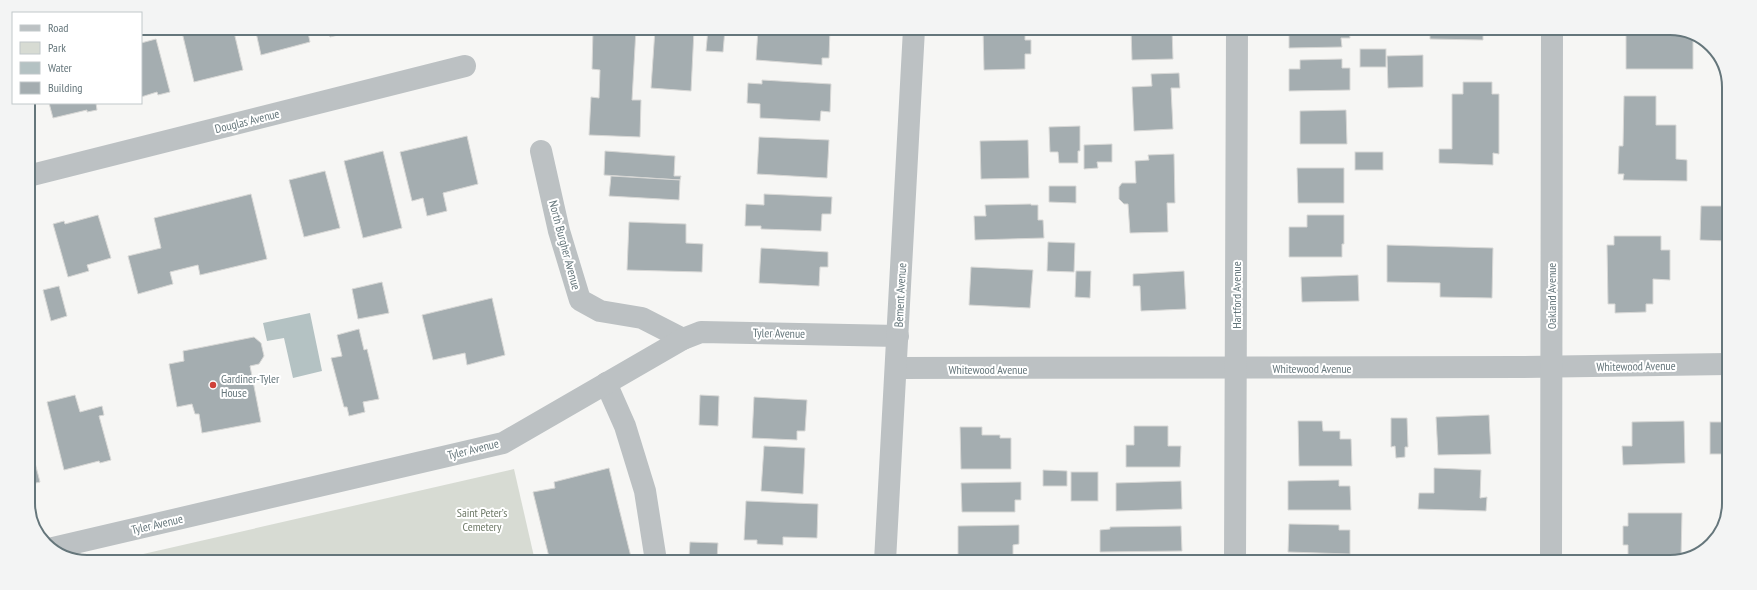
<svg xmlns="http://www.w3.org/2000/svg" width="1757" height="590" viewBox="0 0 1757 590" font-family="'PT Sans Narrow',sans-serif">
  <rect width="100%" height="100%" fill="#f6f6f4"/>
  <path fill="#d7dbd3" d="M514,469L535,561L117,560Z"/>
  <path fill="#b4c2c3" d="M310,313L322,371L293,378L284,338L267,341L263,323Z"/>
  <g fill="#a4adb0" stroke="#d8d8d6">
    <path d="M181,28H233L243,70L194,82Z"/>
    <path d="M255,28H307L310,42L261,55Z"/>
    <path d="M327,28H366L330,37Z"/>
    <path d="M593,29H636L632,100H641L640,137L589,135L591,97L599,98L600,70L592,69Z"/>
    <path d="M655,29L694,30L691,91L651,88Z"/>
    <path d="M708,29H725L723,52L706,51Z"/>
    <path d="M758,29H830L829,58H822V65L756,60Z"/>
    <path d="M983,29H1025V40H1031V54H1025V69L984,70Z"/>
    <path d="M1053,29H1081V35L1053,34Z"/>
    <path d="M1131,29H1172L1173,59L1132,60Z"/>
    <path d="M1289,30H1349L1350,38H1341L1342,47L1289,48Z"/>
    <path d="M1430,30H1483V40L1430,39Z"/>
    <path d="M1626,30H1685L1693,35V69H1626Z"/>
    <path d="M156,39L170,92L158,95L157,92L141,97V43Z"/>
    <rect x="1360" y="49" width="26" height="18"/>
    <path d="M1423,55V87L1388,88L1387,56Z"/>
    <path d="M1342,59V68H1350V90L1289,91V69H1300V60Z"/>
    <path d="M1179,73L1180,88H1171L1173,129L1134,131L1132,87L1152,86L1151,74Z"/>
    <path d="M762,80L831,84L830,112L821,111L820,121L760,118V104L747,103L748,83L762,84Z"/>
    <path d="M1463,82H1492V94H1499V154L1493,153V165L1439,163V149H1452V94H1463Z"/>
    <path d="M1624,96H1656V125H1676V159L1687,160V181L1623,180L1624,174H1618L1619,146H1623Z"/>
    <path d="M49,103H96L97,110L87,112V110L53,118Z"/>
    <path d="M1346,110L1347,144H1300V111Z"/>
    <path d="M1080,126V151H1078V163H1059L1058,152H1050L1049,127Z"/>
    <path d="M467,136L478,184L443,193L447,211L427,216L423,198L412,201L400,152Z"/>
    <path d="M759,137L829,140L827,178L757,174Z"/>
    <path d="M1028,140L1029,178L981,179L980,141Z"/>
    <path d="M1112,144V162H1097L1098,168L1084,169V145Z"/>
    <path d="M383,151L402,228L363,238L344,161Z"/>
    <path d="M605,151L675,156L674,176H681L680,180L604,175Z"/>
    <rect x="1355" y="152" width="28" height="18"/>
    <path d="M1174,154L1175,203H1167L1168,232L1130,233L1128,204H1124L1119,199V187L1122,183H1136L1135,161L1149,160L1148,155Z"/>
    <path d="M1297,168H1344V203H1298Z"/>
    <path d="M325,171L340,228L304,237L289,180Z"/>
    <path d="M611,176L680,180L679,200L609,196Z"/>
    <path d="M1049,186H1076V203L1049,202Z"/>
    <path d="M251,194L267,259L200,275L198,265L170,272L173,284L138,294L128,256L161,248L154,218Z"/>
    <path d="M764,194L832,197L831,214H822L821,231L761,229V226H745L746,204L764,205Z"/>
    <path d="M1031,204V205H1038V220H1043L1044,238L975,240L974,216H986L985,205Z"/>
    <path d="M1701,206H1728V241L1700,240Z"/>
    <path d="M98,215L111,258L87,265L89,271L68,277L53,224L64,221L65,224Z"/>
    <path d="M1307,215H1344V244H1342V257H1289V227H1307Z"/>
    <path d="M629,222L686,224V243L703,244L702,272L627,270Z"/>
    <path d="M1614,236H1661V250H1670V280L1653,279V304H1646V312L1615,313V304H1608L1607,245H1614Z"/>
    <path d="M1048,242L1075,243L1074,272L1047,271Z"/>
    <path d="M1387,245L1493,248L1492,298L1440,297V283L1387,282Z"/>
    <path d="M761,248L828,252V267H820L819,286L759,283Z"/>
    <path d="M28,265L34,292L28,293Z"/>
    <path d="M971,267L1033,270L1030,308L969,305Z"/>
    <path d="M1076,271H1091L1090,298L1075,297Z"/>
    <path d="M1184,271L1186,309L1141,311L1140,286H1133V274Z"/>
    <path d="M1358,275L1359,301L1302,302L1301,277Z"/>
    <path d="M382,282L389,313L358,319L352,289Z"/>
    <path d="M59,286L67,316L51,321L43,290Z"/>
    <path d="M492,298L505,355L467,365L465,353L433,360L422,315Z"/>
    <path d="M359,329L364,350L367,349L379,399L363,402L365,412L349,416L347,407H344L331,358L342,356L337,335Z"/>
    <path d="M254,337L261,343L264,356L259,364L250,366L261,422L202,433L199,414H195L192,404L177,407L169,364L184,361L183,351Z"/>
    <path d="M75,395L80,412L102,406L104,415L99,416L111,460L100,463L99,461L64,470L47,402Z"/>
    <path d="M700,395L719,396L718,426L699,425Z"/>
    <path d="M754,397L807,400L805,431H797V440L752,438Z"/>
    <path d="M1489,415L1491,454L1438,455L1436,417Z"/>
    <path d="M1391,418H1407L1408,447H1405V457L1396,458L1395,446L1391,447Z"/>
    <path d="M1298,421H1322L1323,431H1340V439H1351L1352,466H1299Z"/>
    <path d="M1684,421L1685,463L1623,465L1622,446H1632V422Z"/>
    <rect x="1710" y="422" width="17" height="32"/>
    <path d="M1134,426H1168V446H1181L1180,467H1126V445H1134Z"/>
    <path d="M960,427H982V435H1000V438H1011V469H961Z"/>
    <path d="M28,436L40,482L28,485Z"/>
    <path d="M764,446L805,448L803,494L761,491Z"/>
    <path d="M609,468L632,561H550L533,492L555,488L554,482Z"/>
    <path d="M1434,468L1481,470L1480,498L1487,497L1486,511L1418,509L1419,493H1434Z"/>
    <path d="M1043,470L1067,471V486H1043Z"/>
    <rect x="1071" y="472" width="27" height="29"/>
    <path d="M1339,480V486H1350L1351,510H1288V481Z"/>
    <path d="M1181,481L1182,509L1116,511V483Z"/>
    <path d="M1021,482V500H1015V512H962L961,483Z"/>
    <path d="M746,501L818,504L817,538L783,537V545L757,544V540H744Z"/>
    <path d="M1628,513H1682L1681,558L1670,562H1628V545H1623V526H1628Z"/>
    <path d="M1289,524L1339,525V530H1350V554L1288,552Z"/>
    <path d="M1019,525V544L1013,545V555L958,556V526Z"/>
    <path d="M1181,526L1182,551L1100,552V530L1110,529V527Z"/>
    <path d="M690,542L718,543L717,559L689,557Z"/>
    <rect x="1069" y="556" width="27" height="5"/>
  </g>
  <g fill="none" stroke-linecap="round" stroke-linejoin="round">
    <g stroke="#bcc1c3" stroke-width="22">
      <path d="M541,151L559,231L580,300L600,311L642,318L683,339"/>
      <path d="M28,176L465,66"/>
      <path d="M896,368L1521,367L1728,364"/>
      <path d="M606,383L625,426L645,491L656,561"/>
      <path d="M53,548L503,443L683,339L701,332L898,336"/>
      <path d="M885,561L914,29"/>
      <path d="M1235,561L1237,29"/>
      <path d="M1551,562L1552,30"/>
    </g>
  </g>
  <circle fill="#cf423a" stroke="#fff" stroke-width="1.5" cx="213" cy="385" r="4"/>
  <g text-anchor="middle" dominant-baseline="central" stroke-width="4" stroke-linejoin="round" paint-order="stroke">
    <g font-size="12" fill="#65767b" stroke="#fff">
      <text transform="translate(247 121) rotate(-14)">Douglas Avenue</text>
      <text transform="translate(565 245) rotate(75)">North Burgher Avenue</text>
      <text transform="translate(900 295) rotate(-87)">Bement Avenue</text>
      <text transform="translate(1236 295) rotate(-90)">Hartford Avenue</text>
      <text transform="translate(1551 296) rotate(-90)">Oakland Avenue</text>
      <text transform="translate(779 333) rotate(1)">Tyler Avenue</text>
      <text transform="translate(1636 366) rotate(-1)">Whitewood Avenue</text>
      <text x="1312" y="368">Whitewood Avenue</text>
      <text x="988" y="369">Whitewood Avenue</text>
      <text transform="translate(473 449) rotate(-14)">Tyler Avenue</text>
      <text transform="translate(157 524) rotate(-13)">Tyler Avenue</text>
    </g>
    <g font-size="12" fill="#65767b" stroke="#fff" text-anchor="start">
      <text x="221" y="378">Gardiner-Tyler<tspan x="221" dy="14">House</tspan></text>
    </g>
    <g font-size="12" fill="#6e7967" stroke="#fff">
      <text x="482" y="512">Saint Peter’s<tspan x="482" dy="14">Cemetery</tspan></text>
    </g>
  </g>
  <path d="M0 0H1757V590H0ZM87 35H1670A52 52 0 0 1 1722 87V503A52 52 0 0 1 1670 555H87A52 52 0 0 1 35 503V87A52 52 0 0 1 87 35Z" fill="#f3f4f4" fill-rule="evenodd"/>
  <path fill="none" stroke="#65767b" stroke-width="2" d="M87 35H1670A52 52 0 0 1 1722 87V503A52 52 0 0 1 1670 555H87A52 52 0 0 1 35 503V87A52 52 0 0 1 87 35Z"/>
  <rect x="12" y="12" width="130" height="92" fill="#ffffff" stroke="#c1c8ca"/>
  <rect x="20" y="25" width="20" height="6" fill="#bcc1c3" stroke="#c1c8ca"/>
  <text x="48" y="32" font-size="12" fill="#65767b">Road</text>
  <rect x="20" y="42" width="20" height="12" fill="#d7dbd3" stroke="#c1c8ca"/>
  <text x="48" y="52" font-size="12" fill="#65767b">Park</text>
  <rect x="20" y="62" width="20" height="12" fill="#b4c2c3" stroke="#c1c8ca"/>
  <text x="48" y="72" font-size="12" fill="#65767b">Water</text>
  <rect x="20" y="82" width="20" height="12" fill="#a4adb0" stroke="#c1c8ca"/>
  <text x="48" y="92" font-size="12" fill="#65767b">Building</text>
</svg>
